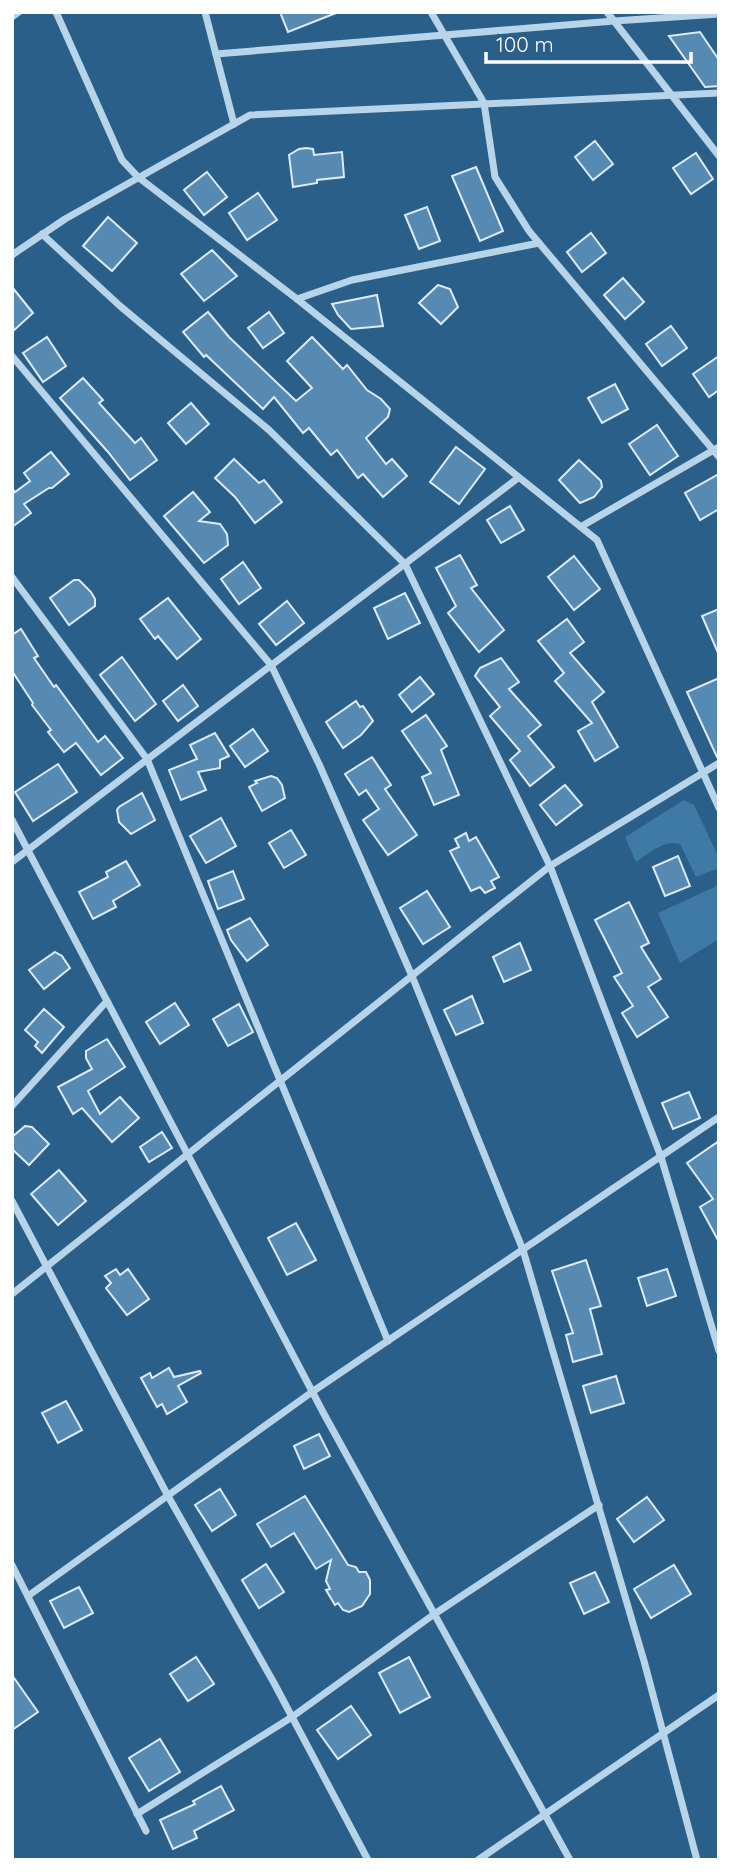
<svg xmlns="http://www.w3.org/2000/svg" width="731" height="1872" viewBox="0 0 731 1872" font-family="Quicksand,sans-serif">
  <rect width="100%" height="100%" fill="#2a5f8a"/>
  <g fill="#3f79a6">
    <path d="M684,800L694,805L719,858V868L696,877L680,844C664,839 648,854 636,862L625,837Z"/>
    <path d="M719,885V939L680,963L658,913Z"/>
  </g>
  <g fill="#568ab2" stroke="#dcebf7" stroke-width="2">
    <path d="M280,12H336V13L288,32Z"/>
    <path d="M700,32L719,60V86L705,87L669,36Z"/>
    <path d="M595,141L613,164L593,180L575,157Z"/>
    <path d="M306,148L313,149L314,155L342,152L344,177L317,180V183L293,187L289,155L299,149Z"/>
    <path d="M696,153L713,179L691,194L673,168Z"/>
    <path d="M476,167L503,231L480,241L452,176Z"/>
    <path d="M207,172L227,197L204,215L184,190Z"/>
    <path d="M258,193L277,220L247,240L229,213Z"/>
    <path d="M427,207L440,241L419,249L405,215Z"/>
    <path d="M108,217L137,243L112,271L83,246Z"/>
    <path d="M591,233L606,253L582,272L567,252Z"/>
    <path d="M212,250L237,276L204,301L181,274Z"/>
    <path d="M623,278L644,302L625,319L604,295Z"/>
    <path d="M438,285L450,289L458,307L441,324L419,303Z"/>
    <path d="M12,287L33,313L12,332Z"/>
    <path d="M377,295L383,326L351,329L338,315L332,304Z"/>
    <path d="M208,312L229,337L296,401L312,388L287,361L312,337L343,369L347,365L367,390L381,399L390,409L388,417L366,438L386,464L392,459L407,476L383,497L363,474L358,478L337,450L331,455L309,428L303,433L274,397L263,409L206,355L204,357L183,332Z"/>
    <path d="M269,312L284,333L263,348L248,328Z"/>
    <path d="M671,326L687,348L662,366L646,344Z"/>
    <path d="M47,337L66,366L43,382L23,353Z"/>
    <path d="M719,356V390L709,397L693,374Z"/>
    <path d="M83,378L103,400L99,403L135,443L141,438L157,460L130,480L108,452L60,398Z"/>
    <path d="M615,384L628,409L602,423L588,398Z"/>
    <path d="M191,403L209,424L186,444L168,423Z"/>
    <path d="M657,425L678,456L650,475L629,444Z"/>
    <path d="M456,447L485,469L459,504L430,482Z"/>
    <path d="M51,452L69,474L52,488H49L24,504L31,513L12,527V488L15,492L30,481L24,473Z"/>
    <path d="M234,459L259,483L264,480L282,502L255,523L235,497L215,478Z"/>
    <path d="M579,460L601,481L602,487L594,497L580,503L559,480Z"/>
    <path d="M719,474V509L700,520L685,493Z"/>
    <path d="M193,492L210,512L199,521L220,524L227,534L228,545L204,563L164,516Z"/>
    <path d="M510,506L524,530L501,543L487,520Z"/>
    <path d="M460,555L477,585L471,588L504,630L479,652L448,613L456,606L436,568Z"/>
    <path d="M574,556L600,589L574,610L548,577Z"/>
    <path d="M243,562L261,588L239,604L221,579Z"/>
    <path d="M74,580H79L91,592L95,599V606L69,625L50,598Z"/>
    <path d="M405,593L420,623L388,639L374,608Z"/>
    <path d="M168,598L201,639L177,659L158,636L155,639L140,619Z"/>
    <path d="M287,601L304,623L276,645L259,624Z"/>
    <path d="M719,609V655L702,616Z"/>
    <path d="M567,619L584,642L570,653L604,692L592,702L618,747L595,761L578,731L592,723L555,681L564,673L538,641Z"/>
    <path d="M21,629L38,656L34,658L54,687L56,685L98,742L105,736L123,758L101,775L76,743L64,752L48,732L51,730L32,705L33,703L12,671V635Z"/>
    <path d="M122,657L156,704L135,721L100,675Z"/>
    <path d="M501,658L519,682L509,689L541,725L528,736L554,767L530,786L510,760L520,751L490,716L500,707L475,676L480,668Z"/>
    <path d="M420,677L434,694L412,712L399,695Z"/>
    <path d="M719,678V757H717L687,692Z"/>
    <path d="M183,685L198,706L178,721L163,701Z"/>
    <path d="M356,701L360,707L363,706L373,721L361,735L343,748L326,722Z"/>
    <path d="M426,715L447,746L441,750L459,795L434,805L422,777L431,773L402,731Z"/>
    <path d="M253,729L268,751L245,767L230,746Z"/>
    <path d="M215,733L229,756L220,760V768L198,772L206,790L181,800L169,770L197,759L190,745Z"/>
    <path d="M372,757L391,785L385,789L417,835L388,855L363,820L379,809L366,790L359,795L345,774Z"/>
    <path d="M58,764L77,792L33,821L15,792Z"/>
    <path d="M271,776L277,778L282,785L285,798L262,811L249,787L257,783L255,781Z"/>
    <path d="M565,785L582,805L556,825L540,805Z"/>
    <path d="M142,793L155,820L131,834L119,822L117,810L119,807Z"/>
    <path d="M221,818L236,846L206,863L190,836Z"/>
    <path d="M291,830L306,855L284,868L269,843Z"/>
    <path d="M466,833L469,841L476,837L499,877L491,881L495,888L485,893L480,887L471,891L450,851L459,847L455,839Z"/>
    <path d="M678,856L690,886L665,896L653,867Z"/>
    <path d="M126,861L140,885L113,901L116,907L93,919L79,892L108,877L106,872Z"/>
    <path d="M233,871L244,899L218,909L208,881Z"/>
    <path d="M427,891L450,927L423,944L400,908Z"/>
    <path d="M629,902L649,943L641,947L661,979L648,987L668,1017L637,1037L622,1013L633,1006L614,977L622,973L595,920Z"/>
    <path d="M250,918L268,945L247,961L231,940L227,930Z"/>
    <path d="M520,943L531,970L504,982L493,957Z"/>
    <path d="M55,952L62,956L70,968L44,989L29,970Z"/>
    <path d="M472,996L483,1023L456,1035L444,1010Z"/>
    <path d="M175,1003L189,1025L160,1044L146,1022Z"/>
    <path d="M239,1004L253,1032L228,1046L213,1019Z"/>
    <path d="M44,1009L64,1027L42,1053L35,1046L38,1042L25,1030Z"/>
    <path d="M107,1039L125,1067L88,1091L100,1114L120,1097L139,1118L112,1142L82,1108L73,1114L58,1087L92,1069L86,1058V1051Z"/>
    <path d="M689,1092L700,1118L673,1129L662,1103Z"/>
    <path d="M25,1126L32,1127L49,1144L29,1165L12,1149V1137Z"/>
    <path d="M162,1132L172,1148L149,1162L140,1147Z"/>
    <path d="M719,1141V1242L700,1207L713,1199L687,1163Z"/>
    <path d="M59,1170L86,1201L58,1225L31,1194Z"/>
    <path d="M296,1223L316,1260L287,1275L268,1238Z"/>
    <path d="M586,1260L601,1306L590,1309L602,1354L573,1362L566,1335L573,1333L552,1271Z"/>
    <path d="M116,1269L120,1275L128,1269L149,1299L127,1315L106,1288L111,1283L105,1276Z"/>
    <path d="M667,1269L676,1296L647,1306L638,1278Z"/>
    <path d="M169,1368L174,1377L200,1371L201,1373L178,1386L187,1402L167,1414L162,1404L157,1407L141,1378L150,1373L152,1378Z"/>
    <path d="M616,1376L624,1403L591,1413L583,1386Z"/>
    <path d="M66,1401L82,1430L58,1443L42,1413Z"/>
    <path d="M319,1434L330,1456L304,1469L294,1446Z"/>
    <path d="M220,1489L236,1515L212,1531L195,1505Z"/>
    <path d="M305,1496L348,1565L356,1567L359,1572H366L370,1580V1594L362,1606L349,1612L343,1610L338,1603L335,1605L326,1590L330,1589L326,1581L331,1560L316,1569L294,1533L271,1547L257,1524Z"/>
    <path d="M647,1497L664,1520L634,1542L617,1519Z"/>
    <path d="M266,1564L284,1592L259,1608L242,1580Z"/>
    <path d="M674,1565L691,1594L651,1618L634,1589Z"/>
    <path d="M595,1572L609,1602L584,1614L570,1583Z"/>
    <path d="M79,1587L93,1613L64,1628L50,1601Z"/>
    <path d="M196,1657L214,1684L188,1701L170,1674Z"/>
    <path d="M409,1657L430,1697L400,1713L379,1673Z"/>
    <path d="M12,1675L38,1712L12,1730Z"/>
    <path d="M351,1706L371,1735L338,1759L317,1730Z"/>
    <path d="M160,1739L180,1772L149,1791L129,1758Z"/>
    <path d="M221,1786L234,1810L194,1831L197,1838L173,1849L160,1820L195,1804L193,1801Z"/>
  </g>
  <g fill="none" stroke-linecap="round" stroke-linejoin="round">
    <g stroke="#b8d4e9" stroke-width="7">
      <path d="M56,12L122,160L138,177L297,299L597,540L719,808"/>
      <path d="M205,12L234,124"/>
      <path d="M431,12L484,103L495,177L529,231L719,457"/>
      <path d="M607,12L719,156"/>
      <path d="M12,17L19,12"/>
      <path d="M216,54L614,21L719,14"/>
      <path d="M42,234L120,306L269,430L405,564L550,866L661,1157L719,1351"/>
      <path d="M12,255L65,219L250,115L719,93"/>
      <path d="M297,299L352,280L539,243"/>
      <path d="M12,356L271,665L319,764L412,976L523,1250L644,1661L697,1860"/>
      <path d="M582,526L719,447"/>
      <path d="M12,577L147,759L388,1341"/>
      <path d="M12,820L324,1414L570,1860"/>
      <path d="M12,862L518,478"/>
      <path d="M12,1106L107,1001"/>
      <path d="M12,1201L168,1496L274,1683L368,1860"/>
      <path d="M12,1294L550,866L719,763"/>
      <path d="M12,1565L146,1831"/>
      <path d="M28,1596L312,1392L719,1117"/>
      <path d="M137,1814L292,1717L433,1615L599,1505"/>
      <path d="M478,1860L719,1695"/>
    </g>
  </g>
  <rect width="731" height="1872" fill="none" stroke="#ffffff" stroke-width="28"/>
  <path d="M486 52v10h205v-10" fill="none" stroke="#ffffff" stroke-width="3.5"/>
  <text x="496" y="52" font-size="21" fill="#ffffff" stroke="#2a5f8a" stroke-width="5" paint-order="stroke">100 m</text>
</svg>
